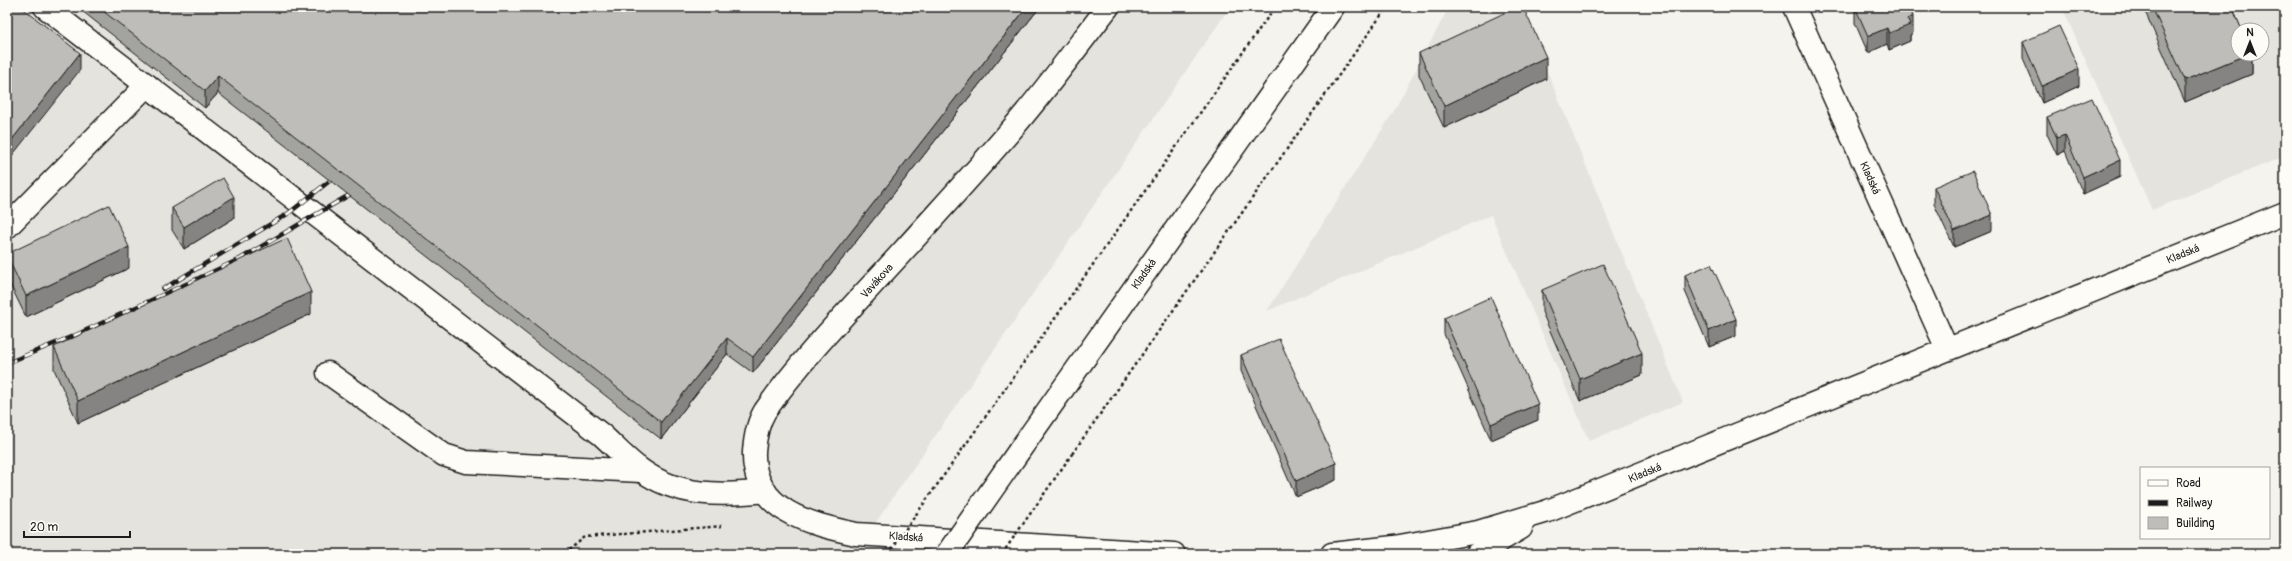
<svg xmlns="http://www.w3.org/2000/svg" width="2292" height="561" viewBox="0 0 2292 561" font-family="Pangolin,sans-serif">
  <rect width="100%" height="100%" fill="#f4f3ee"/>
  <filter id="ink" filterUnits="userSpaceOnUse"><feTurbulence type="fractalNoise" baseFrequency=".025" numOctaves="2"/><feDisplacementMap in="SourceGraphic" scale="8" xChannelSelector="R" yChannelSelector="G"/><feConvolveMatrix kernelMatrix="1 2 1 2 8 2 1 2 1" color-interpolation-filters="sRGB"/></filter>
  <g filter="url(#ink)">
    <g fill="#e4e3de" fill-rule="evenodd">
      <path d="M7,7H1230L854,554H7Z"/>
      <path d="M1449,7H1518L1540,54L1683,402L1589,441L1491,215L1267,311L1394,111Z"/>
      <path d="M2062,7H2285V156L2152,210ZM2238,30H2262V54H2238Z"/>
    </g>
    <g fill="none" stroke-linecap="round" stroke-linejoin="round">
      <defs>
        <g id="minor">
          <path d="M45,7L602,435C615,447 627,460 641,470C678,497 722,496 765,491"/>
          <path d="M1108,7C1076,48 1046,90 1012,129C977,170 940,210 904,250C858,301 804,355 765,411C758,422 755,439 754,452C752,511 810,524 856,534L1174,554"/>
          <path d="M1794,7L1947,349"/>
          <path d="M7,227L147,85"/>
          <path d="M328,373L444,455L466,462L641,471"/>
          <path d="M1332,554L1394,547L1478,532L1548,511L2285,213"/>
          <path d="M1477,554L1521,528"/>
        </g>
        <path id="major" d="M1019,451L1333,7"/>
      </defs>
      <use href="#minor" stroke="#1c1c1c" stroke-width="25"/>
      <use href="#major" stroke="#1c1c1c" stroke-width="25"/>
      <g stroke="#1c1c1c" stroke-width="2.5" stroke-dasharray="3 3" stroke-linecap="butt">
        <path d="M964,447L1275,7"/>
        <path d="M1072,454L1387,7"/>
        <path d="M564,554L585,537L722,526"/>
      </g>
      <use href="#minor" stroke="#fdfcf7" stroke-width="22"/>
      <use href="#major" stroke="#fdfcf7" stroke-width="22"/>
      <defs>
        <g id="rail">
          <path d="M163,289L289,213L332,179"/>
          <path d="M7,363L78,334L240,259L351,194"/>
        </g>
      </defs>
      <use href="#rail" stroke="#1c1c1c" stroke-width="4.5"/>
      <use href="#rail" stroke="#fdfcf7" stroke-width="3" stroke-dasharray="9" stroke-linecap="butt"/>
      <defs>
        <path id="major-bridge" d="M947,554L1019,451"/>
      </defs>
      <use href="#major-bridge" stroke="#1c1c1c" stroke-width="25" stroke-linecap="butt"/>
      <g stroke="#1c1c1c" stroke-width="2.5" stroke-dasharray="3 3" stroke-linecap="butt">
        <path d="M888,554L964,447"/>
        <path d="M1002,554L1072,454"/>
      </g>
      <use href="#major-bridge" stroke="#fdfcf7" stroke-width="22"/>
    </g>
    <g fill="#a3a3a0" stroke="#1c1c1c">
      <path d="M77,7H1040L753,373L727,354L661,439L218,93L205,108Z"/>
      <path d="M1855,7L1913,33L1910,35V41L1889,50L1887,44L1868,53L1855,23Z"/>
      <path d="M2143,7H2232L2252,54V74L2185,102Z"/>
      <path d="M2023,42L2079,86L2042,103L2023,59Z"/>
      <path d="M1419,53L1546,79L1444,128L1419,75Z"/>
      <path d="M2047,117L2120,177L2083,194L2065,151L2057,155L2047,134Z"/>
      <path d="M1934,187L1992,231L1954,247L1934,204Z"/>
      <path d="M172,208L234,218L184,249L172,230Z"/>
      <path d="M7,254L129,268L26,317L7,278Z"/>
      <path d="M1685,275L1736,336L1709,347L1685,291Z"/>
      <path d="M1542,290L1642,375L1580,401L1542,312Z"/>
      <path d="M311,314L78,423L54,369V347Z"/>
      <path d="M1444,318L1538,420L1491,440L1444,334Z"/>
      <path d="M1241,355L1336,480L1296,497L1241,371Z"/>
    </g>
    <g fill="#858482" stroke="#1c1c1c">
      <path d="M1027,7H1040L753,373V357Z"/>
      <path d="M1913,16V33L1910,35V41L1889,50V33L1907,19Z"/>
      <path d="M1887,28V44L1868,53V36Z"/>
      <path d="M80,53V70L7,162V146Z"/>
      <path d="M2248,54H2252V74L2185,102V80Z"/>
      <path d="M1546,57V79L1444,128V106Z"/>
      <path d="M2079,69V86L2042,103V86Z"/>
      <path d="M218,76V93L205,108V91Z"/>
      <path d="M2065,135V151L2057,155V138Z"/>
      <path d="M2120,160V177L2083,194V177Z"/>
      <path d="M234,197V218L184,249V227Z"/>
      <path d="M1992,215V231L1954,247V231Z"/>
      <path d="M129,247V268L26,317V296Z"/>
      <path d="M311,292V314L78,423V401Z"/>
      <path d="M1736,319V336L1709,347V331Z"/>
      <path d="M727,338V354L661,439V422Z"/>
      <path d="M1642,353V375L1580,401V379Z"/>
      <path d="M1538,404V420L1491,440V424Z"/>
      <path d="M1336,463V480L1296,497V481Z"/>
    </g>
    <g fill="#bebdba" stroke="#1c1c1c">
      <path d="M7,7H21L80,53L7,146Z"/>
      <path d="M98,7H1027L753,357L727,338L661,422L218,76L205,91Z"/>
      <path d="M1517,7H1523L1546,57L1444,106L1419,53Z"/>
      <path d="M1855,7H1909L1913,16L1907,19L1910,25L1889,33L1887,28L1868,36Z"/>
      <path d="M2152,7H2232L2242,30H2238V54H2248L2185,80Z"/>
      <path d="M2059,26L2079,69L2042,86L2023,42Z"/>
      <path d="M2092,98L2120,160L2083,177L2065,135L2057,138L2047,117Z"/>
      <path d="M1973,171L1992,215L1954,231L1934,187Z"/>
      <path d="M223,178L234,197L184,227L172,208Z"/>
      <path d="M109,205L129,247L26,296L7,256V254Z"/>
      <path d="M287,238L311,292L78,401L54,347Z"/>
      <path d="M1603,264L1642,353L1580,379L1542,290Z"/>
      <path d="M1711,264L1736,319L1709,331L1685,275Z"/>
      <path d="M1491,297L1538,404L1491,424L1444,318Z"/>
      <path d="M1279,339L1336,463L1296,481L1241,355Z"/>
    </g>
  </g>
  <g text-anchor="middle" dominant-baseline="central" stroke-width="4" stroke-linejoin="round" paint-order="stroke">
    <g font-size="11" fill="#1c1c1c" stroke="#fdfcf7">
      <text transform="translate(1870 178) rotate(66)">Kladská</text>
      <text transform="translate(2183 254) rotate(-22)">Kladská</text>
      <text transform="translate(1144 274) rotate(-55)">Kladská</text>
      <text transform="translate(877 281) rotate(-48)">Vavákova</text>
      <text transform="translate(1645 473) rotate(-22)">Kladská</text>
      <text transform="translate(906 537) rotate(4)">Kladská</text>
    </g>
  </g>
  <rect width="2292" height="561" fill="none" stroke="#fdfcf7" stroke-width="24"/>
  <rect x="12" y="12" width="2268" height="537" fill="none" stroke="#1c1c1c" stroke-width="1.5" filter="url(#ink)"/>
  <rect x="2140" y="467" width="130" height="72" fill="#fdfcf7" stroke="#a3a29f"/>
  <rect x="2148" y="480" width="20" height="6" fill="#fdfcf7" stroke="#a3a29f"/>
  <text x="2176" y="487" font-size="12" fill="#1c1c1c">Road</text>
  <rect x="2148" y="500" width="20" height="6" fill="#1c1c1c" stroke="#a3a29f"/>
  <text x="2176" y="507" font-size="12" fill="#1c1c1c">Railway</text>
  <rect x="2148" y="517" width="20" height="12" fill="#bebdba" stroke="#a3a29f"/>
  <text x="2176" y="527" font-size="12" fill="#1c1c1c">Building</text>
  <g transform="translate(2250 42)"><circle r="19" fill="#fdfcf7" stroke="#a3a29f"/>
  <path d="M0-3L7 15L0 10L-7 15Z" fill="#1c1c1c"/>
  <text y="-6" font-size="11" font-weight="bold" text-anchor="middle" fill="#1c1c1c">N</text>
  </g>
  <path d="M24 531v6h106v-6" fill="none" stroke="#1c1c1c" stroke-width="2"/>
  <text x="30" y="531" font-size="12" fill="#1c1c1c" stroke="#fdfcf7" stroke-width="3" paint-order="stroke">20 m</text>
</svg>
